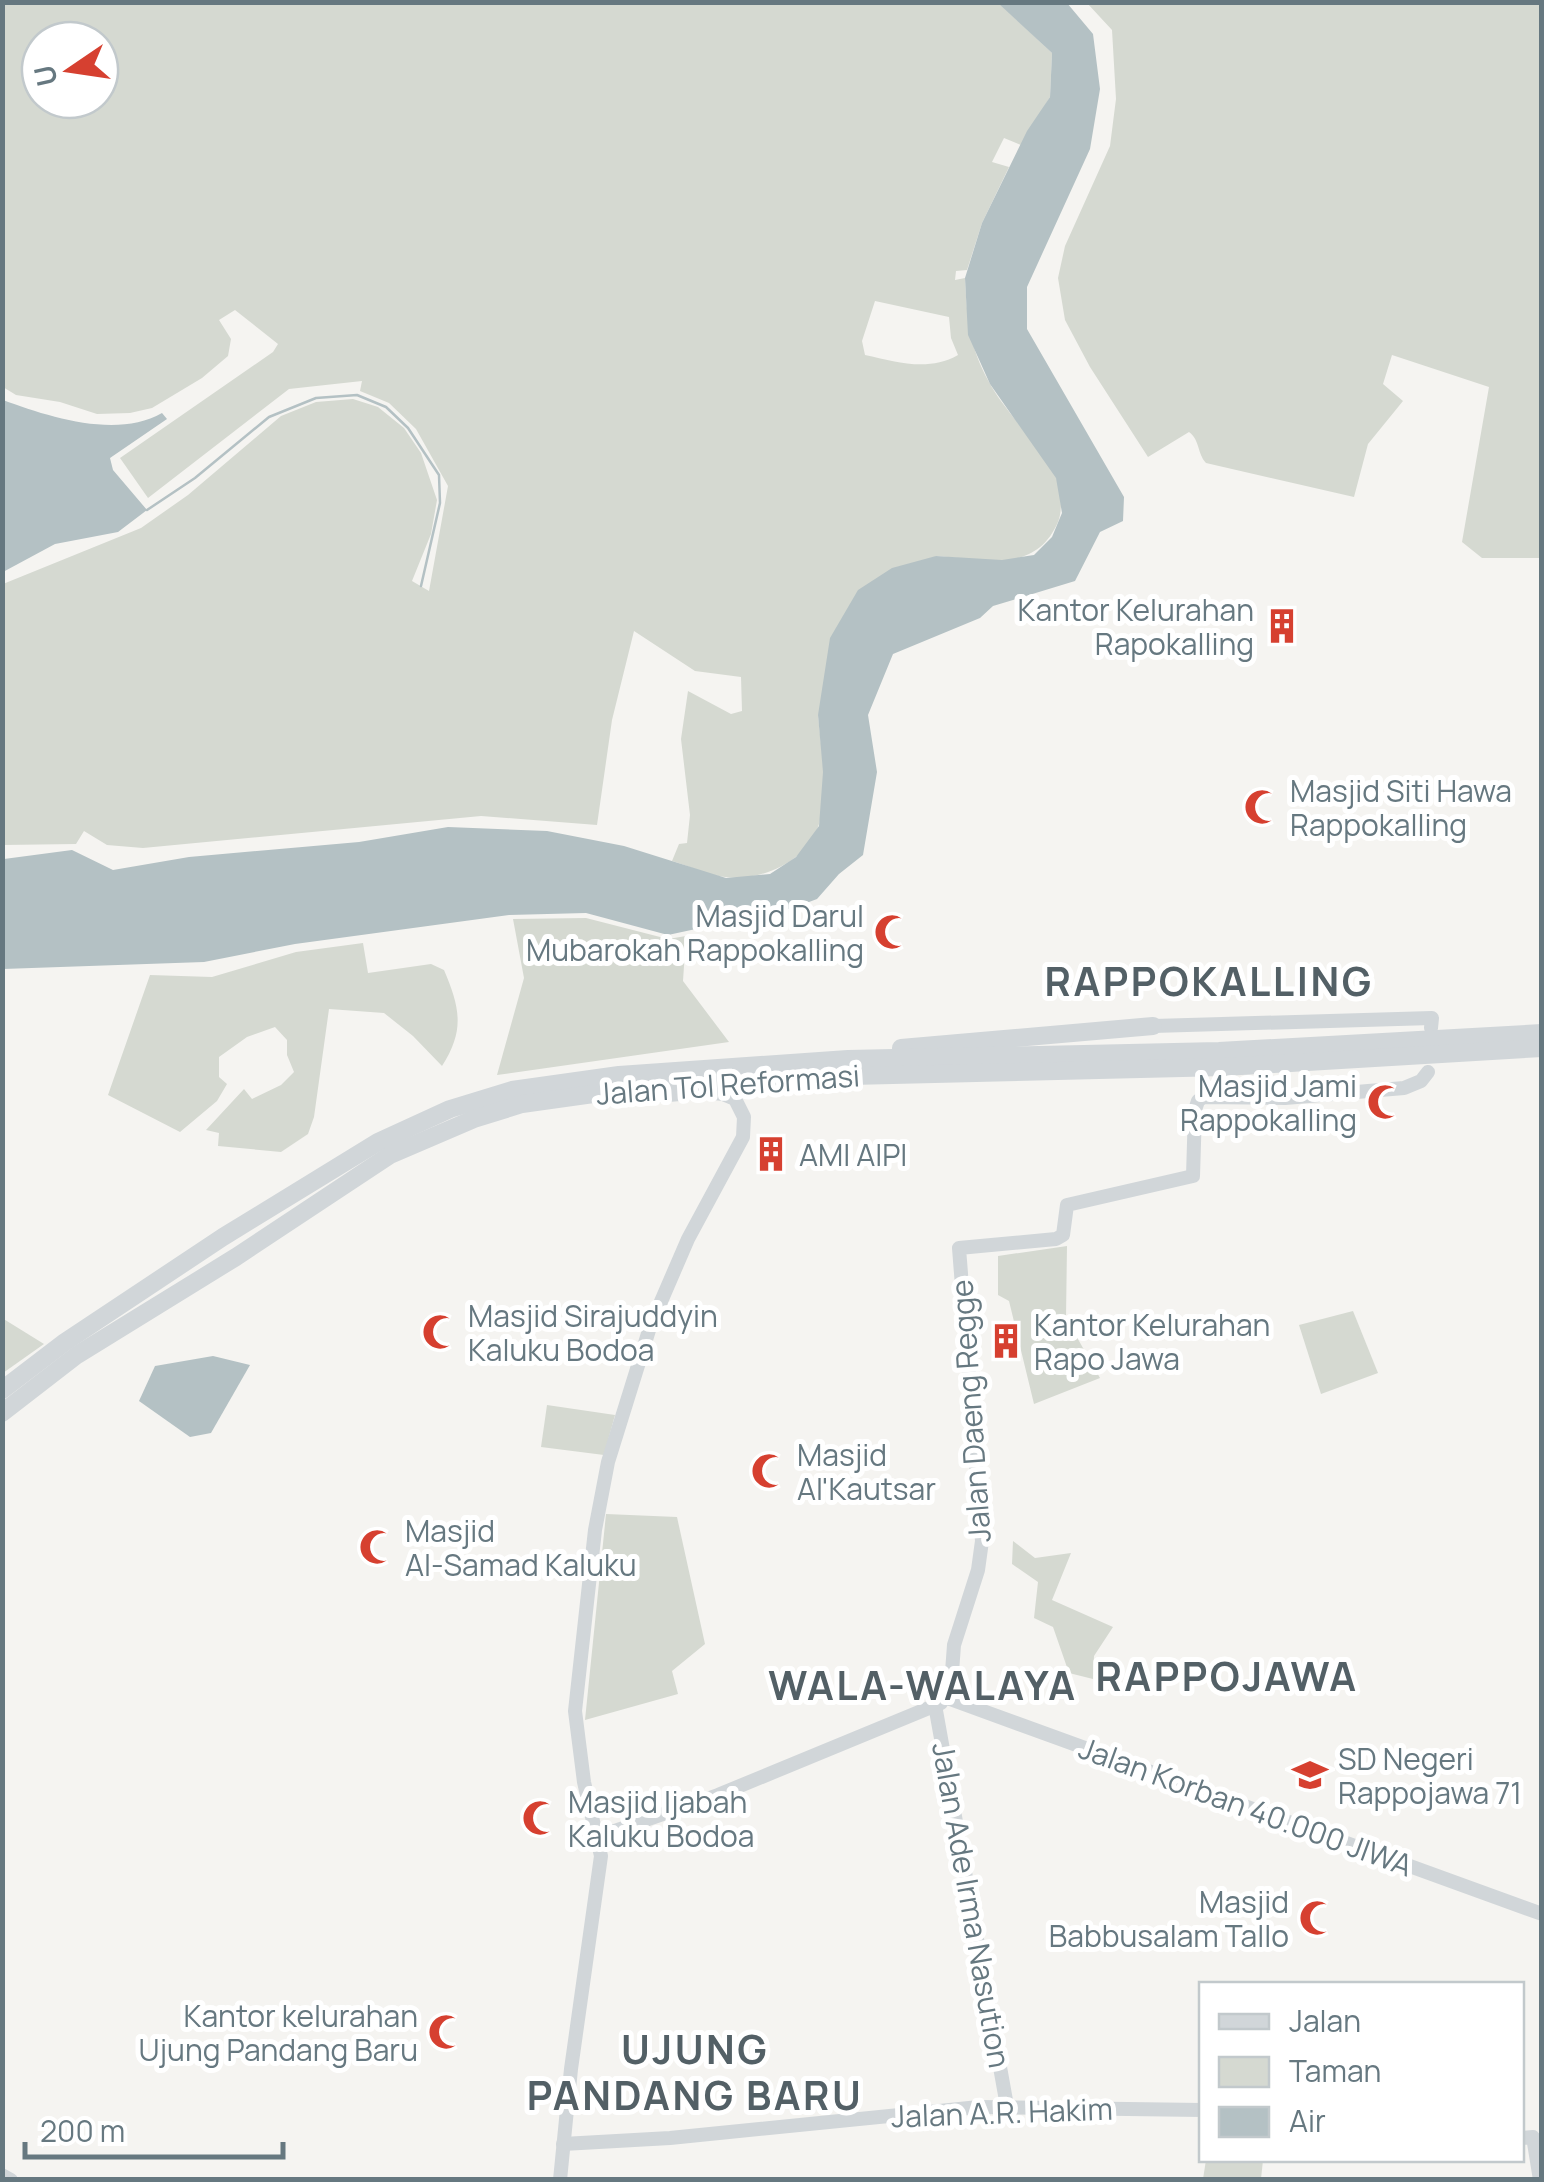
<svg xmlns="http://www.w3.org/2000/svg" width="1544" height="2182" viewBox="0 0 1544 2182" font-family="Manrope,sans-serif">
  <rect width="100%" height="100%" fill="#f5f4f1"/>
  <g fill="#d5d9d1" fill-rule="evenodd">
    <path d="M998,2L1052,53L1050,97L1021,145L1004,138L992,162L1009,167L982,223L967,270L956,271L955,280L965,278C967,318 969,346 989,382C1006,414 1042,446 1056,477C1061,490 1063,510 1058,522C1035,575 984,559 936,556L818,715C821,750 829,790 819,824C809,861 760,882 725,877C707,875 689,866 672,861L679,844L687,843L690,815L681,739L688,691L731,714L742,711L741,677L695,671L634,631L612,720L597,825L481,816L143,848L107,845L84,831L76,844L3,845V584L141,528L188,495L281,416L316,402L353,399L378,407L404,428L421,453L437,500L431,534L412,581L429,591L448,486L416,429L389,403L360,391L362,381L289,389L148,498L120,458L273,352L278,344L235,310L219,320L231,339L228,356L202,378L152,408L130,413L97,414L60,402L16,395L3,387V3ZM40,40H100V100H40ZM875,301L949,317L951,338L958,355C928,372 897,362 865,355L862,341Z"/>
    <path d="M1087,3H1541V558H1482L1462,542L1489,387L1392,355L1383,384L1403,401L1368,444L1354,497L1206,463C1197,453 1200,440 1189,432L1148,457L1090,367L1065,320L1058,278L1065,246L1110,146L1116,99L1112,30Z"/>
    <path d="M586,918L668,939L686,936L683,981L729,1042L497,1075L524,978L513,919Z"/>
    <path d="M363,943L368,973L431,964L444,970C460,1008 465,1030 442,1066L413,1036L384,1013L329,1009L314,1117L308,1134L281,1152L218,1146L219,1133L206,1130L244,1089L252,1099L281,1085L294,1072L287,1055V1040L275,1027L247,1037L219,1057V1077L227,1084L217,1101L180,1132L108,1095L150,975L212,977L296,952Z"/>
    <path d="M1067,1246L1066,1318L1100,1378L1034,1404L1009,1301L998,1295V1256Z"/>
    <path d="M1353,1311L1378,1373L1321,1394L1299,1325Z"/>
    <path d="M2,1318L44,1344L3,1373H2Z"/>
    <path d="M547,1405L615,1415L604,1455L541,1447Z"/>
    <path d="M606,1514L677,1517L705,1644L672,1671L678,1694L585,1720Z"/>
    <path d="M1013,1541L1035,1558L1071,1553L1052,1600L1113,1627L1094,1656L1093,1679L1069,1673L1053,1627L1034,1618L1038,1582L1012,1564Z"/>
    <path d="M1206,2160H1263L1261,2179H1203Z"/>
  </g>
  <g fill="#b4c1c4">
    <path d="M998,3H1067L1093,34L1100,89L1090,149L1027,287V329L1124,497L1123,521L1100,532L1075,581L993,606L980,618L893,654L868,715L877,772L863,855L839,874L817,899L793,908L668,935L586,913L509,915L295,944L204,962L3,969L4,859L72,850L113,870L189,857L359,842L448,827L547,831L624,846L726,878L770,874L796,857L819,826L823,772L818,715L830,638L858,590L892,568L936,556L1002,560L1034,555L1052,537L1062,513L1056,478L990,384L968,335L965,278L982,223L1027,131L1050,97L1052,53Z"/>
    <path d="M3,400C49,417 117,439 162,413L167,419L110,458L113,470L147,510L118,532L55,544L3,572Z"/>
    <path d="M213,1356L250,1365L211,1433L190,1437L139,1401L155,1366Z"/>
  </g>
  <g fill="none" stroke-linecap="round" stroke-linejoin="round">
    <path stroke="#b4c1c4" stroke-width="2.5" d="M147,510L195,478L269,417L316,398L357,395L386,407L408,428L439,475L440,503L421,586"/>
    <g stroke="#d1d6d9" stroke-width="14">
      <path d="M1153,1026L1432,1018L1431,1028"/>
      <path d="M950,1699L954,1645L978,1570L982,1541L959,1248L1056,1239L1063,1235L1067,1205L1193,1176L1195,1110L1198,1101L1203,1097L1285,1098L1404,1088L1421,1081L1428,1072"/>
      <path d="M950,1699L1542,1914"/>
      <path d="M935,1705L1007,2106"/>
      <path d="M597,1837L718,1795L941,1703"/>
      <path d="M1522,2138L1533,2137L1540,2180"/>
      <path d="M563,2144L670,2138L979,2107L1202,2110"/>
      <path d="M2,2175L11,2180"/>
      <path d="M560,2180L571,2069L601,1856L584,1782L575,1711L595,1530L608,1462L650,1327L688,1239L743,1137L744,1117L735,1099L723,1094L705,1092L607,1100"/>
    </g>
    <g stroke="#d1d6d9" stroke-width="18">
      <path d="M901,1048L1153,1026"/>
      <path d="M2,1390L65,1342L223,1237L378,1142L450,1109L512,1090L619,1075L848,1059L1219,1051L1542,1033"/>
      <path d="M2,1413L77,1355L236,1257L390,1155L474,1119L522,1104L629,1089L768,1078L1224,1067L1542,1048"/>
    </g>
  </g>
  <defs>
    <symbol id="building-bare" viewBox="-9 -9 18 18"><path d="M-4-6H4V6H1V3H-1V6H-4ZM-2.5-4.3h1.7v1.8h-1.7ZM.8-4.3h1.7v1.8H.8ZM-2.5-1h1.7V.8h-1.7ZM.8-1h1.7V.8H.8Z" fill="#d64030" stroke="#fff" stroke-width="2.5" paint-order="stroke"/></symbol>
    <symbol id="mosque-bare" viewBox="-9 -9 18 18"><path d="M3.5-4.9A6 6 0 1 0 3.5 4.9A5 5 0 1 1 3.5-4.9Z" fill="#d64030" stroke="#fff" stroke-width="2.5" paint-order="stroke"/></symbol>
    <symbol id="school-bare" viewBox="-9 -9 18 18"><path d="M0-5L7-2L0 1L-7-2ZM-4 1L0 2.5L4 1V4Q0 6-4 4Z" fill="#d64030" stroke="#fff" stroke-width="2.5" paint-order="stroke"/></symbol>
  </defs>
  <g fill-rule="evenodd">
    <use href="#building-bare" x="1257" y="601" width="50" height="50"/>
    <use href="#mosque-bare" x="1237" y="782" width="50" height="50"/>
    <use href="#mosque-bare" x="867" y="907" width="50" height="50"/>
    <use href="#mosque-bare" x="1360" y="1077" width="50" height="50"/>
    <use href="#building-bare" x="746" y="1129" width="50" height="50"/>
    <use href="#mosque-bare" x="415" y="1307" width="50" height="50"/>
    <use href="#building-bare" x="981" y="1316" width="50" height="50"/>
    <use href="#mosque-bare" x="744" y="1446" width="50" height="50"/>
    <use href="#mosque-bare" x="352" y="1522" width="50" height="50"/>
    <use href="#school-bare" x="1285" y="1750" width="50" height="50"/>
    <use href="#mosque-bare" x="515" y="1793" width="50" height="50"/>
    <use href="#mosque-bare" x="1292" y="1893" width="50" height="50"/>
    <use href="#mosque-bare" x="421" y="2007" width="50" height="50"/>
  </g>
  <g text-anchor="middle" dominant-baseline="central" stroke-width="10" stroke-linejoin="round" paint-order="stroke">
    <g font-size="30" fill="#667880" stroke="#fff" text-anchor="start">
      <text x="1254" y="609" text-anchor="end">Kantor Kelurahan<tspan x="1254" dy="34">Rapokalling</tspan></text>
      <text x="1290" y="790">Masjid Siti Hawa<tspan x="1290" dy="34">Rappokalling</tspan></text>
      <text x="864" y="915" text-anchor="end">Masjid Darul<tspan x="864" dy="34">Mubarokah Rappokalling</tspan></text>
      <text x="1357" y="1085" text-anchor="end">Masjid Jami<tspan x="1357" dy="34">Rappokalling</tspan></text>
      <text x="799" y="1154">AMI AIPI</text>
      <text x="468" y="1315">Masjid Sirajuddyin<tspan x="468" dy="34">Kaluku Bodoa</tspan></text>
      <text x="1034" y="1324">Kantor Kelurahan<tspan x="1034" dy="34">Rapo Jawa</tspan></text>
      <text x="797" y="1454">Masjid<tspan x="797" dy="34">Al'Kautsar</tspan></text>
      <text x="405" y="1530">Masjid<tspan x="405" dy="34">Al-Samad Kaluku</tspan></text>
      <text x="1338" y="1758">SD Negeri<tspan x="1338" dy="34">Rappojawa 71</tspan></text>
      <text x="568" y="1801">Masjid Ijabah<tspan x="568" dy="34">Kaluku Bodoa</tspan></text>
      <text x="1289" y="1901" text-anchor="end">Masjid<tspan x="1289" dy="34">Babbusalam Tallo</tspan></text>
      <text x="418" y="2015" text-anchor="end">Kantor kelurahan<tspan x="418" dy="34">Ujung Pandang Baru</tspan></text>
    </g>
    <g font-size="30" fill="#667880" stroke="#fff">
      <text transform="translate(728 1084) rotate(-4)">Jalan Tol Reformasi</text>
      <text transform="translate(970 1411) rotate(-94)">Jalan Daeng Regge</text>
      <text transform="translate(1246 1806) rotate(20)">Jalan Korban 40.000 JIWA</text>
      <text transform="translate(972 1905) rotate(80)">Jalan Ade Irma Nasution</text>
      <text transform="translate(1002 2112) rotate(-2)">Jalan A.R. Hakim</text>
    </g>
    <g font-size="40" font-weight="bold" letter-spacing="2.5" fill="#536066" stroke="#fff">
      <text x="1209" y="980">RAPPOKALLING</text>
      <text x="1227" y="1675">RAPPOJAWA</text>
      <text x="923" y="1684">WALA-WALAYA</text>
      <text x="695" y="2048">UJUNG<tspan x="695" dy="46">PANDANG BARU</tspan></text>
    </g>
  </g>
  <rect width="1544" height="2182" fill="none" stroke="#667880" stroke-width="10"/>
  <rect x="1199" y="1982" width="325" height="180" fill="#ffffff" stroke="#c2c9cc" stroke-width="2.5"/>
  <rect x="1219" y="2014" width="50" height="15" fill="#d1d6d9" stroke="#c2c9cc" stroke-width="2.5"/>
  <text x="1289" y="2032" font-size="30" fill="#667880">Jalan</text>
  <rect x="1219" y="2057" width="50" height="30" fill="#d5d9d1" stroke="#c2c9cc" stroke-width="2.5"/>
  <text x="1289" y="2082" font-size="30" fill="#667880">Taman</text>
  <rect x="1219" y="2107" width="50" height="30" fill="#b4c1c4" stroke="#c2c9cc" stroke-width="2.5"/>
  <text x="1289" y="2132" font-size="30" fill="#667880">Air</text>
  <g transform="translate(70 70) rotate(257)"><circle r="48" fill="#ffffff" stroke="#c2c9cc" stroke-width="2.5"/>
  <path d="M0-8L18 38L0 25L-18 38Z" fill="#d64030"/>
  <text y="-15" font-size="28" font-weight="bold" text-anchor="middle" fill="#667880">U</text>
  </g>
  <path d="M25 2142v15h258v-15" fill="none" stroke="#667880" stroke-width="5"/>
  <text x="40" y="2142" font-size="30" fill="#667880" stroke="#ffffff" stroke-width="8" paint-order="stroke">200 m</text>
</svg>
